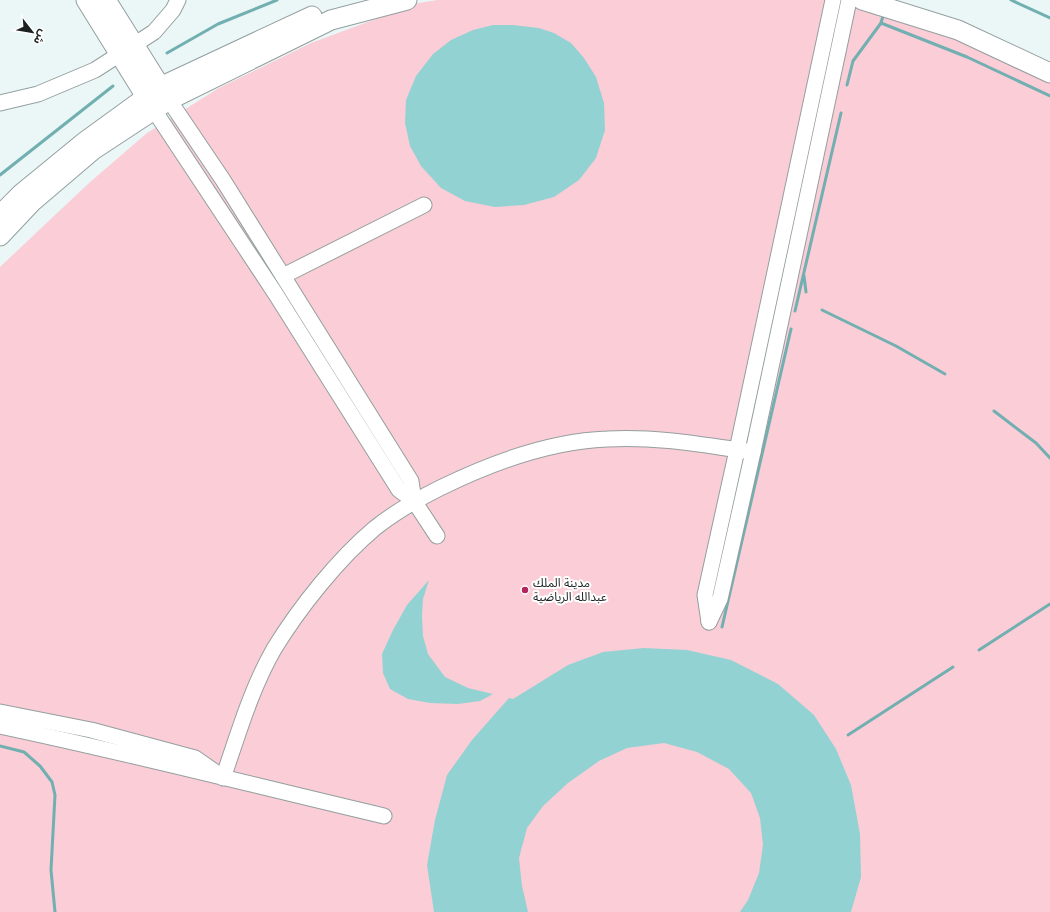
<svg xmlns="http://www.w3.org/2000/svg" width="1050" height="912" viewBox="0 0 1050 912" font-family="Arial,'Noto Sans Arabic',sans-serif">
  <rect width="100%" height="100%" fill="#ebf7f7"/>
  <path fill="#facdd7" d="M437,0H833L870,9L1010,58L1050,79V912H0V267L89,183L147,133L219,88L311,43L419,3Z"/>
  <g fill="none" stroke-linecap="round" stroke-linejoin="round">
    <g stroke="#72afb1" stroke-width="3">
      <path d="M1011,0L1050,18"/>
      <path d="M881,23L967,57L1050,96"/>
      <path d="M167,53L218,24L277,0"/>
      <path d="M847,85L853,61L881,23L883,16"/>
      <path d="M0,175L113,86"/>
      <path d="M804,276L806,292"/>
      <path d="M822,310L896,346L945,374"/>
      <path d="M795,311L841,113"/>
      <path d="M994,411L1036,443L1050,458"/>
      <path d="M722,627L791,329"/>
      <path d="M979,650L1050,604"/>
      <path d="M848,735L953,667"/>
      <path d="M0,746L24,752L40,766L52,782L55,795L51,870L55,912"/>
    </g>
  </g>
  <g fill="#93d2d3">
    <path d="M493,25H513L539,28L554,33L571,43L584,58L596,77L604,103L605,130L596,158L579,180L554,197L524,205L495,207L465,201L441,188L421,166L410,146L405,123L406,100L416,76L433,54L451,40L473,30Z"/>
    <path d="M429,580L423,599L422,616L423,636L428,654L445,677L468,688L493,694L480,701L458,704L430,703L408,699L390,689L383,673L382,654L393,630L407,605Z"/>
    <path d="M644,648L687,650L731,660L778,684L814,715L836,749L851,785L860,834L861,877L851,912H740L748,900L759,873L763,845L760,818L751,793L729,769L697,752L664,743L627,748L599,761L568,783L543,806L527,828L519,858L522,886L528,912H434L427,865L435,820L447,775L472,740L509,698L513,699L568,665L603,652Z"/>
  </g>
  <g fill="none" stroke-linecap="round" stroke-linejoin="round">
    <defs>
      <g id="minor">
        <path d="M169,100L223,180L411,481L414,501"/>
        <path d="M0,103L38,94L95,70L154,32L173,10L178,0"/>
        <path d="M154,110L275,293L399,490L414,501L437,536"/>
        <path d="M283,276L424,205"/>
        <path d="M709,622L720,599L753,452L849,0"/>
        <path d="M709,622L705,595L737,450L833,0"/>
        <path d="M0,712L91,730L195,758L218,774"/>
        <path d="M0,726C129,753 256,786 384,816"/>
        <path d="M223,778C238,735 251,689 274,649C299,608 338,559 375,528C395,512 418,499 440,488C491,463 550,441 607,439C656,436 704,445 753,452"/>
      </g>
      <g id="major">
        <path d="M86,0L153,108"/>
        <path d="M106,0L167,97"/>
        <path d="M862,0L958,30L1050,73"/>
        <path d="M0,215L22,193L83,143L160,87L312,16"/>
        <path d="M0,236L32,202L93,150L169,100L331,20L407,0"/>
      </g>
    </defs>
    <use href="#minor" stroke="#949f9f" stroke-width="17"/>
    <use href="#major" stroke="#949f9f" stroke-width="21"/>
    <use href="#minor" stroke="#fff" stroke-width="15"/>
    <use href="#major" stroke="#fff" stroke-width="19"/>
  </g>
  <circle fill="#b3255d" stroke="#fff" stroke-width="1.5" cx="525" cy="590" r="4"/>
  <g text-anchor="middle" dominant-baseline="central" stroke-width="4" stroke-linejoin="round" paint-order="stroke">
    <g font-size="12" fill="#1c2020" stroke="#fff" text-anchor="start">
      <text x="533" y="583">مدينة الملك<tspan x="533" dy="14">عبدالله الرياضية</tspan></text>
    </g>
  </g>
  <g transform="translate(32 32) rotate(121)" stroke="#ffffff" stroke-width="3" paint-order="stroke">
  <path d="M0-3L7 15L0 10L-7 15Z" fill="#1c2020"/>
  <text y="-6" font-size="11" font-weight="bold" text-anchor="middle" fill="#1c2020">ش</text>
  </g>
</svg>
